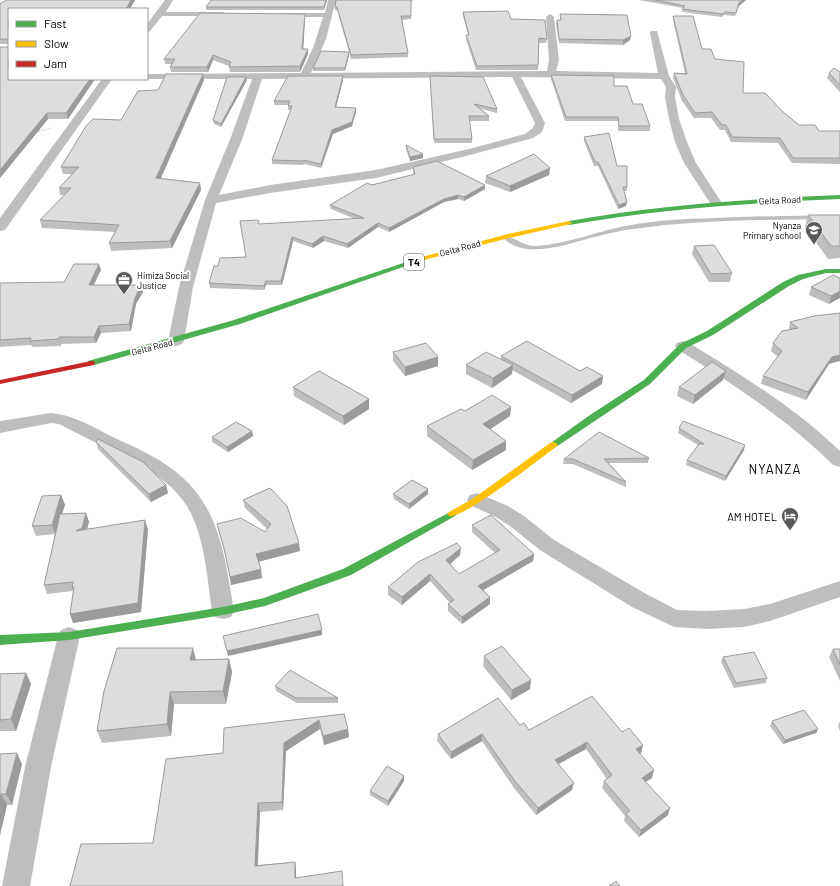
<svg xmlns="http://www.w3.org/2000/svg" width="840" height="886" viewBox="0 0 840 886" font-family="Barlow,sans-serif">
  <rect width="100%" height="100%" fill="#fff"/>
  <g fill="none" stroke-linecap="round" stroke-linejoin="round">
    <path stroke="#b8b8b8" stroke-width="1.5" stroke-dasharray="0.5 1" stroke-linecap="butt" d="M35,132L52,128"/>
    <path fill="#bebebe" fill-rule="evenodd" d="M840,215V219C771,220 701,219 633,229C610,232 587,239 565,245C543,250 519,254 502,237L503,236C511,234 523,247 536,246C569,244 600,230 631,225C658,220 686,219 713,218C755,216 798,216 840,215Z"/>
    <g fill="#bebebe" fill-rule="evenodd">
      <path d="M165,0H173L166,12H223L227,14L223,16H162L150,31L147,32V24Z"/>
      <path d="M328,0H336L326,39L311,73L547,71L549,60L546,17L550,14L554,17L559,60L556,71L658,73L650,33L651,31H657L669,76L676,87L675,97L679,119L687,142L696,163L722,203L720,206H712L684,163L675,142L669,119L665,97L666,87L661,79L521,77L545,123L542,132L533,138L470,155L376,178L270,193L216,203L193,287L184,341L182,344L176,346L170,344L168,341L179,287L205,200L231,137L252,79H144H147V74L301,73L313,48L323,17H281L277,15L281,13H325ZM512,77L535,123L533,128L525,134L469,149L376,170L270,185L219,195L243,137L262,79Z"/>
      <path d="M102,79H112L5,230L0,231V218Z"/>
      <path d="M683,341L689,343C742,375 795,408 840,451V467L833,465C787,419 733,384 677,349L675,346L677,343Z"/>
      <path d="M51,413C74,415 95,428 115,438C139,449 164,460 183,478C221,512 226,564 234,611L231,617L223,619L215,617L212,611C207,577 205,538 188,508C170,477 133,461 102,446C88,439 73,431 59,424L51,423L0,433V421Z"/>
      <path d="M477,493L508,506L524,516L554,540L648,595L677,610L706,611L744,609L770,604L840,581V597L770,621L744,627L706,629L674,627L632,607L540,550L510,526L494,516L470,505L467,500L470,495Z"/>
      <path d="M69,627L77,630L80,636L51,767L30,886H2L25,767L58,636L61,630Z"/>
    </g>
    <g fill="#4caf50" fill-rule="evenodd">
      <path d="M840,195V199C749,203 659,209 569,225L566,223L569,221C659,205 749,199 840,195Z"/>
      <path d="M424,256L426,257V259L240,324L94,365H88L87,363L88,361L234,320Z"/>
      <path d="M826,269H840V273H826L803,279L789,286L713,335L686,348L650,384L556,447L553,448L548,445L590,415L644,380L680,344L707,331L783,282L798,275Z"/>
      <path d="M452,511L455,512L457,514L455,516L351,575L265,606L223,615L69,640L0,645V635L69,632L223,607L264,598L343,569Z"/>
    </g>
    <g fill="#ffc107" fill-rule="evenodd">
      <path d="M569,221L572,223L571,224L509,238L424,260L421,258L422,257L508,234Z"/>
      <path d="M553,442L556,443L558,445L556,447C541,458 462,520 449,516L447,514L449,512L474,498L550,443Z"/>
    </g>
    <path fill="#c62828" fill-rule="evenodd" d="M91,361H94L95,363L94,365L0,384V380Z"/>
  </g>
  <g fill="#bebebe">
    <path d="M6,0H135L130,9H9V79H95L68,119H48L0,178V47H9V44H0V4Z"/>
    <path d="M327,0L324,10H206V7Z"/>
    <path d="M336,0H413L411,2V19L402,20L408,53V57L351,59L337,10H335V7Z"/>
    <path d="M639,0H746L739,6L735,16L724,15L722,17L682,12L683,8Z"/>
    <path d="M463,12L511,19L547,39L546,43H539L538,70H476L466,39V35H468L463,16Z"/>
    <path d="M560,14L631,36L630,40L623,45L559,43L556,24L557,20H560Z"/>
    <path d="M673,16L702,49L715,59L743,93L782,111L799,125L819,131H840V164L792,163L778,143L731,142L725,130H720L711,118H694L682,101L673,78L674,73H685L673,20Z"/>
    <path d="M305,18L303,49L308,54L300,72H230L229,66L213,60L208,72H171L170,67L172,64H165L164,59Z"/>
    <path d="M349,55L345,71H313V68Z"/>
    <path d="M840,72V92L827,78L829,73Z"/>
    <path d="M203,74L204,80L160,178L200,183L201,190L172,248L111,251L109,243L115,232L42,228L40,220L65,195H60L59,188L72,174H63L61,167L121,120L158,90Z"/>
    <path d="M551,75L614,86L650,126V131H618V121H565L551,79Z"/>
    <path d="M246,77L247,80L221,127L214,124L213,120Z"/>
    <path d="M343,80L336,107L356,108V112L352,126L333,134L321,168L304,164L303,165L272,164V160L291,110H288V105H274V101Z"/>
    <path d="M430,80L497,109V113L481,109L489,116V121H469L472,139V143H434Z"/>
    <path d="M584,137L617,166L627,187V191H624L627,202L626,206L618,209L598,166H594L584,141Z"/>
    <path d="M406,145L423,154V158L410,161L406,149Z"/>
    <path d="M413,167L485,189L464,201L458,199L444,202L389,232L378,227L348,248L324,241L313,248L293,241L282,285H266L264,290L210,288L209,283L218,266L246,257L259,224L355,219L331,209L330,205L372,185L414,175L413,171Z"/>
    <path d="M550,168L549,175L510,192L485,183L486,176Z"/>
    <path d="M808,215H840V258L828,259L805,227Z"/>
    <path d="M694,246L732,273L730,282H709L692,254Z"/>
    <path d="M101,270L94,285H141L143,292L136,304L131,331L101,333L96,343L61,344V346L32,347L31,345L0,347V283L64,282Z"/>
    <path d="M840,278L829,304L809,295L811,287Z"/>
    <path d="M814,316L829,364L806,400L761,384L763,376L778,357L771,351L773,343L789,330L790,322Z"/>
    <path d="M393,352L438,357V366L405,376L393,361Z"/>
    <path d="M501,356L580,371L603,376L602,384L571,403L512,370V374L492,388L466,374V365L501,359Z"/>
    <path d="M723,380L693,404L677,396L679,387Z"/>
    <path d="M293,387L369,399V409L344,425L294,396Z"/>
    <path d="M511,407L510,416L490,429L506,450L472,470L427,436V426L465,411Z"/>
    <path d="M679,428L744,450L725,481L686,465L687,460L698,445L678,433Z"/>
    <path d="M252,431L253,436L228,452L212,442V437Z"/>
    <path d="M96,442L166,485L168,493L151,502L98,449Z"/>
    <path d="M649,458L648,463H609L626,482V487L573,464H563L564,459Z"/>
    <path d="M270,488L300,551L258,562L262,578L231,585L226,557L219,533L217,524L265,532L267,529L245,508L243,500Z"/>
    <path d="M393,494H428L409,509L394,499Z"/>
    <path d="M61,495L65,505L62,514L86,513L89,522L87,529H148L141,612L73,623L70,614L73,593V591L47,594L44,585L55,534L36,536L32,526Z"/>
    <path d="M472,525L534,554L533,561L483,590L490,597V604L462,624L448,611V604L450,603L430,581L402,605L388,595V587L460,555L450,564L459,574L495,553L472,532Z"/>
    <path d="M833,649H840V681L829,657Z"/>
    <path d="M484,656L530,689L511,700L483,666Z"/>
    <path d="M723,657L767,678L766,683L734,688L721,662Z"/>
    <path d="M229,659L232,672L226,704H174L171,736L102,743L97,731L196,660Z"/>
    <path d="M26,673L31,684L16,731H0V674Z"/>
    <path d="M275,686L338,698V703H297L276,691Z"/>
    <path d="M344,714L349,737L324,745L320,729L286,751L283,810L260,812L258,865L295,862L296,870V878L344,886H70L153,843L223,753Z"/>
    <path d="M772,721L818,729L816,733L783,744L770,726Z"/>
    <path d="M840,721V731L838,726Z"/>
    <path d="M520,725L529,730L622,732L643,745L641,753L640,754L654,770L652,778L646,782L668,815L639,837L624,821L625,816L602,788L604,781L607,779L586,749L558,764L572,790L536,815L514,788L482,741L451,759L437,741L438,734Z"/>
    <path d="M0,754L22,764L12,805H7L0,835Z"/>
    <path d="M404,776V781L388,806L370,795V791Z"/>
  </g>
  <g fill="#9b9b9b">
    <path d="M131,0H135L130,9H126Z"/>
    <path d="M326,0H327L324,10V7Z"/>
    <path d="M743,0H746L739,6L735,16L739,3Z"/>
    <path d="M305,14V18L303,54L302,49Z"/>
    <path d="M631,36L630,40L623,45V40Z"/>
    <path d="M308,49V54L300,72V66Z"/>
    <path d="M349,52V55L345,71V68Z"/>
    <path d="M213,55V60L208,72L207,67Z"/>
    <path d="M203,74L204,80L158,185L156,178Z"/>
    <path d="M343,76V80L335,111V107Z"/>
    <path d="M246,77L247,80L221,127V124Z"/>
    <path d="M90,79H95L68,119L66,113Z"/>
    <path d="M356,108V112L352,126L333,134L321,168V164L332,130Z"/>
    <path d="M47,113L48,119L0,178V170Z"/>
    <path d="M423,154V158L410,161V157Z"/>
    <path d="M550,168L549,175L510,192V186Z"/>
    <path d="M200,183L201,190L172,248L170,241Z"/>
    <path d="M485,185V189L464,201V197Z"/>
    <path d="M458,195V199L444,202L389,232V228L444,199Z"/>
    <path d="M627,202L626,206L618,209L619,205Z"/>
    <path d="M378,223V227L348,248L347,244Z"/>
    <path d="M323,236L324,241L313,248L312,244Z"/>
    <path d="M292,237L293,241L282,285L281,281Z"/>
    <path d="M99,264L101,270L90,291L89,285Z"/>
    <path d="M266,281V285L264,290V286Z"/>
    <path d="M141,285L143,292L136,304L131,331L129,324L135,298Z"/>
    <path d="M840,291V298L829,304L831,296Z"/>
    <path d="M99,326L101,333L96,343L94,337Z"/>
    <path d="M840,355V361L829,364L806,400L808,392L832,357Z"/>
    <path d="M438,357V366L405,376V367Z"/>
    <path d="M513,365L512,374L492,388L493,378Z"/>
    <path d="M726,371L723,380L693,404L695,395Z"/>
    <path d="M603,376L602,384L571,403L572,395Z"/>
    <path d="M369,399V409L344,425L343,416Z"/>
    <path d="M511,407L510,416L483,434V424Z"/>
    <path d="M252,431L253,436L228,452L227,447Z"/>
    <path d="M506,441V450L472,470L473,460Z"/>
    <path d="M745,445L744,450L725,481L726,476Z"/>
    <path d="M166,485L168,493L151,502L149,494Z"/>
    <path d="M428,489V494L409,509V504Z"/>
    <path d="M61,495L65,505L55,534L52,525Z"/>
    <path d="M86,513L89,522L85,537L76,531Z"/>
    <path d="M145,520L148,529L141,612L73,623L70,614Z"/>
    <path d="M299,543L300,551L257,562L256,554Z"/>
    <path d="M461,548L460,555L446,568V560Z"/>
    <path d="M534,554L533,561L477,594L478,586Z"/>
    <path d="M261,569L262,578L231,585L230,577Z"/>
    <path d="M430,574V581L402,605V597Z"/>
    <path d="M490,597V604L462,624V617Z"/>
    <path d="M322,630V635L228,656L227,651Z"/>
    <path d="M193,648L196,660H190Z"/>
    <path d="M229,659L232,672L226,704L223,691Z"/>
    <path d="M26,673L31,684L16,731L11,719Z"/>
    <path d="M531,680L530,689L511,700L512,690Z"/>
    <path d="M170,692L174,704L171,736L167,724Z"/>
    <path d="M319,720L320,729L286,751L283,810L282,802L284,743Z"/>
    <path d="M348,729L349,737L324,745L323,736Z"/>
    <path d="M818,729L816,733L783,744L785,740Z"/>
    <path d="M482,734V741L451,759V752Z"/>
    <path d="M587,742L586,749L553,767L555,760Z"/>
    <path d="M643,745L641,753L634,757L636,749Z"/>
    <path d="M17,753L22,764L12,805L6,794Z"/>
    <path d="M654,770L652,778L640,785L642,778Z"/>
    <path d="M404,776V781L388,806V801Z"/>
    <path d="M574,783L572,790L536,815L538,808Z"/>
    <path d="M1,794L7,805L0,835V800Z"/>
    <path d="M258,803L260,812L257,874L255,866Z"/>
    <path d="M670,808L668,815L639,837L641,830Z"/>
    <path d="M295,862L296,870V886L295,878Z"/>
  </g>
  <g fill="#ddd" stroke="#9b9b9b">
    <path d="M6,0H131L126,9H9V79H90L66,113H47L0,170V47H9V39H0V4Z"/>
    <path d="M211,0H326L324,7H206Z"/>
    <path d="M336,0H411V16H401L408,53L351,55L337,7H335Z"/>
    <path d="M655,0H743L739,3L736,13L725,12L723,14L682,9L685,6Z"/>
    <path d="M508,11L511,19L545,20L547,39L539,38L538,65L477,66L466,35H469L463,12Z"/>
    <path d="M200,13L305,14L302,49H308L300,66L229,67L231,62L213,55L207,67H170L175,59H164Z"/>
    <path d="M560,14L627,15L631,36L623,40L559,39L557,20H561Z"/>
    <path d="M673,16H693L702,49H711L715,59L744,62L743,93H765L782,111L799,125H815L819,131H840V158H793L780,138L732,137L726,125H722L712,112L695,113L683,95L674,73L687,74Z"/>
    <path d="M321,51L349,52L345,68H313Z"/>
    <path d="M834,68L840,72V85L829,73Z"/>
    <path d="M166,74H203L156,178L200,183L170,241L109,243L119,225L40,220L71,188H59L79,167H61L86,126L93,119L121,120L138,91L158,90Z"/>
    <path d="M551,75L614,76V86H627L633,104H642L650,126H619L618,117H566Z"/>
    <path d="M288,76H343L335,107L356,108L352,122L332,130L321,164L303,160L302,161L272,160L292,106H288L290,101H274Z"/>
    <path d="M430,76L483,77L497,109L474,104L489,116H469L472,139H434Z"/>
    <path d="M227,77H246L221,124L213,120Z"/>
    <path d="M609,133L617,166H627V187H623L627,202L619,205L598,162H595L584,137Z"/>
    <path d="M406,145L423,154L410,157Z"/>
    <path d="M534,154L550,168L510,186L486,176Z"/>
    <path d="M437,161L485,185L464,197L458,195L444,199L389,228L378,223L347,244L323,236L312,244L292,237L281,281H266L264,286L209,283L214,266H218L220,258L246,257L240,221L258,220L259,224L364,218L330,205L367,183L372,185L415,174L413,167Z"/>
    <path d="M808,215H840V246H831Z"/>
    <path d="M714,245L732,273L711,274L694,246Z"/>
    <path d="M74,264H99L89,285H141L135,298L129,324L99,326L94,337H59V339L30,341L31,338L0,340V283L64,282Z"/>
    <path d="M833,275L840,278V291L831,296L811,287Z"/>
    <path d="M840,313V355L832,357L808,392L763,376L782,351L773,343L782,331L798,328L790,322L814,316Z"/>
    <path d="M527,341L580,371L587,367L603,376L572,395L501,356Z"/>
    <path d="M426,343L438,357L405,367L393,352Z"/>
    <path d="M486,352L513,365L493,378L466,365Z"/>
    <path d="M712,362L726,371L695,395L679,387Z"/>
    <path d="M319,371L369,399L343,416L293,387Z"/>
    <path d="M492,395L511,407L483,424L506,441L473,460L427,426L461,409L465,411Z"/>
    <path d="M683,421L745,445L726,476L687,460L699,444H704L679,428Z"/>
    <path d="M236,422L252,431L227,447L212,437Z"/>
    <path d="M599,432L649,458L604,459L626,482L573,459H564Z"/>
    <path d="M98,439L143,462L166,485L149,494L96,442Z"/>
    <path d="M412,480L428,489L409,504L393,494Z"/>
    <path d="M270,488L287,506L299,543L256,554L261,569L230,577L224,548L217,524L241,518L265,532L271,524L243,500Z"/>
    <path d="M61,495L52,525L32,526L42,496Z"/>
    <path d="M86,513L82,528L76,531L145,520L138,603L70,614L74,587L72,588L73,582L44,585L60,514Z"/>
    <path d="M491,515L534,554L478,586L490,597L462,617L448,604L454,600L430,574L402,597L388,587L418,562L457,543L461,548L446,560L459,574L500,550L472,525Z"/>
    <path d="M318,614L322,630L227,651L223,636Z"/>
    <path d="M502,646L531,680L512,690L484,656Z"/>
    <path d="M117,648H193L190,660L229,659L223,691L170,692L167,724L97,731L104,691Z"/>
    <path d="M833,649H840V665Z"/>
    <path d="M754,652L767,678L736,683L723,657Z"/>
    <path d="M290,670L338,698H296L275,686Z"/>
    <path d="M26,673L11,719L0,720V674Z"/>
    <path d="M592,696L622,732L629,728L643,745L636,749L654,770L642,778L670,808L641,830L626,814L630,811L604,781L612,775L587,742L555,760L574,783L538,808L515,781L482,734L451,752L438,734L498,698L520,725L524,723L529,730Z"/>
    <path d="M804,710L818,729L785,740L772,721Z"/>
    <path d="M344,714L348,729L323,736L319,720L284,743L282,802L258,803L255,866L295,862V878L342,871L343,886H70L81,844L153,843L166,759L223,753L224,728Z"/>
    <path d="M17,753L6,794H1L0,800V754Z"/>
    <path d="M387,766L404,776L388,801L370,791Z"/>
    <path d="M616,881L620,886H609Z"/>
  </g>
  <defs>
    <symbol id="school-pin" viewBox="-11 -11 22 30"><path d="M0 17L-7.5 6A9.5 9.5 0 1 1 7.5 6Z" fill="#595959" stroke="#fff"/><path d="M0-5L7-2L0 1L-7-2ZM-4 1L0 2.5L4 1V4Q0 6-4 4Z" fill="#fff"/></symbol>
    <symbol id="office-pin" viewBox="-11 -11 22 30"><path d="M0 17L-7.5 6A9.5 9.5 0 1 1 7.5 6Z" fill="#595959" stroke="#fff"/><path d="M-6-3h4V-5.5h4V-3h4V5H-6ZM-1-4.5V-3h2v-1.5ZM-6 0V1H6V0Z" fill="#fff"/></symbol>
    <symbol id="hotel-pin" viewBox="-11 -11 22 30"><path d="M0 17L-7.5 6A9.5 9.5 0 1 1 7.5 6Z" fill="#595959" stroke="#fff"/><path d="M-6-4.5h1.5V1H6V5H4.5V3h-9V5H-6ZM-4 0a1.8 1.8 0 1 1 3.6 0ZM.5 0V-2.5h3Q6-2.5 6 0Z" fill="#fff"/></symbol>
  </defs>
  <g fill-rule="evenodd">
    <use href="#school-pin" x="804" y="220" width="20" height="27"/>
    <use href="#office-pin" x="114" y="270" width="20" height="27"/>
    <use href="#hotel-pin" x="780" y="506" width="20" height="27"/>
  </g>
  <g text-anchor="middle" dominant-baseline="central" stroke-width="4" stroke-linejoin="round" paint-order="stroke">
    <g font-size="9" fill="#000" stroke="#fff">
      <text transform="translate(780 200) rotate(-3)">Geita Road</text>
      <text transform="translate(460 248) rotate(-15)">Geita Road</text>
      <text transform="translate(152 347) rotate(-15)">Geita Road</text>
    </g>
    <g font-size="9" fill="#000" stroke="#fff" text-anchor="end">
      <text x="801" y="225">Nyanza<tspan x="801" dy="10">Primary school</tspan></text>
      <text x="137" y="275" text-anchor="start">Himiza Social<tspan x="137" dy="10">Justice</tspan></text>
    </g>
    <rect fill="#fff" stroke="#4c4c4c" stroke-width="1" x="404" y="254" width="20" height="16" rx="3"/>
    <g font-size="10" font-weight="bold" fill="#000">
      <text x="414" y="262">T4</text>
    </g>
    <g font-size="11" fill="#000" stroke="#fff" text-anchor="end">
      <text x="777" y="516">AM HOTEL</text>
    </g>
    <g font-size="13" letter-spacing="1" fill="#000" stroke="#fff">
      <text x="775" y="469">NYANZA</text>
    </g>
  </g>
  <rect x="8" y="8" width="140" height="72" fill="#ffffff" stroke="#999999"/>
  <rect x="16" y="21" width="20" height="6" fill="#4caf50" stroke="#999999"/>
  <text x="44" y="28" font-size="12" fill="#000000">Fast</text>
  <rect x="16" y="41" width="20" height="6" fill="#ffc107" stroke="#999999"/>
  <text x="44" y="48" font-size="12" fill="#000000">Slow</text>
  <rect x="16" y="61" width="20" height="6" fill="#c62828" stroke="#999999"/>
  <text x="44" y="68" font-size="12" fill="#000000">Jam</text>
</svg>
